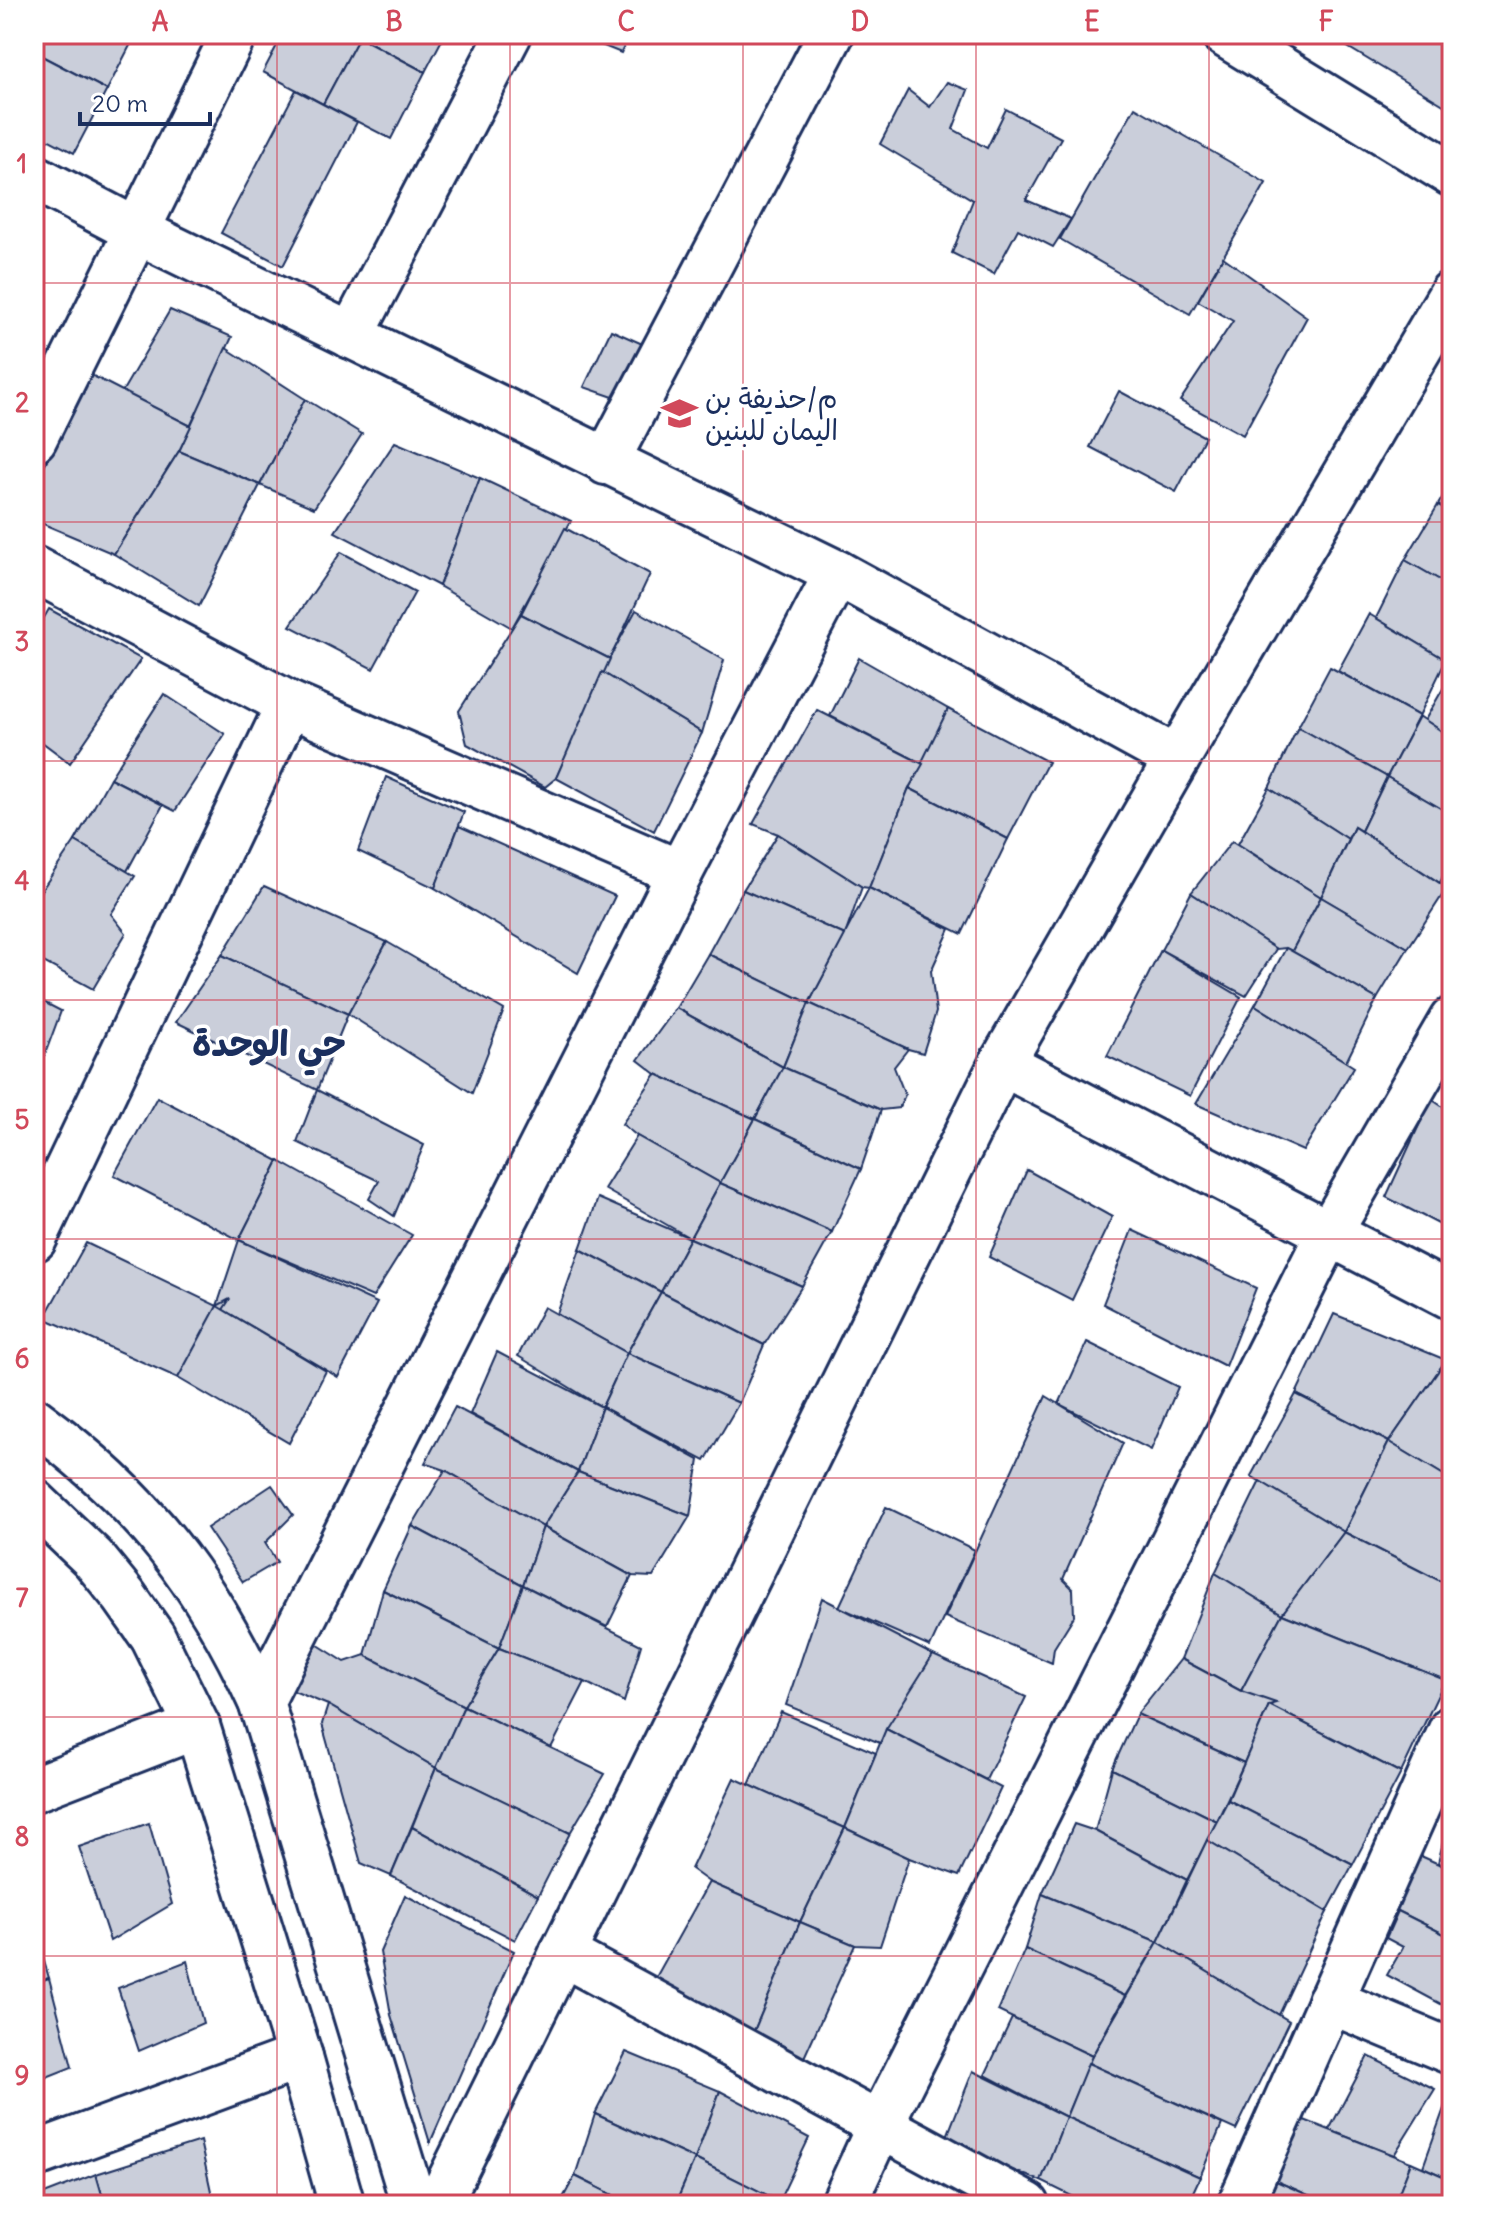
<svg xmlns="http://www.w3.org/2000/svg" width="1486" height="2239" viewBox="0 0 1486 2239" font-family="Delius,'Playpen Sans Arabic',sans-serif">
  <rect width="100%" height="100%" fill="#fff"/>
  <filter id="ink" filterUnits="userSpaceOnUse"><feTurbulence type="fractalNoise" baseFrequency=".0125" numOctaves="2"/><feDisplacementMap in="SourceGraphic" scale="16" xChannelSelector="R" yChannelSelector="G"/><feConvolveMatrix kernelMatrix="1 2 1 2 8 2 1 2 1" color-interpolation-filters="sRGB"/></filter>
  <g filter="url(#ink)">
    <g fill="#caceda" stroke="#1b2f5e" stroke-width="2">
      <path d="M34,34H136L107,90L34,52Z"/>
      <path d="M283,34H353L359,37L323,104L263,72Z"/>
      <path d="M360,34H445L425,72L359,37Z"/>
      <path d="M574,34H630L621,53Z"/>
      <path d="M1326,34H1452V110Z"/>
      <path d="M359,37L425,72L391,139L323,104Z"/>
      <path d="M34,52L107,90L74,153L34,132Z"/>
      <path d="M947,82L968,90L953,129L987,148L1006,109L1061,138L1026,200L1071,219L1053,247L1018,229L994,274L952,253L973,200L880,144L908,90L930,107Z"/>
      <path d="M296,90L357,122L283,266L221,233Z"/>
      <path d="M1135,107L1266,183L1190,314L1060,239Z"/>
      <path d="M1223,257L1307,317L1243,435L1180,401L1233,321L1198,301Z"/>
      <path d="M170,310L232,337L191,426L122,392Z"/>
      <path d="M611,330L647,346L619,399L584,387Z"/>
      <path d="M226,348L305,399L260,485L179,451Z"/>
      <path d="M91,375L191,426L179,451L114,554L34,520V485Z"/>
      <path d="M1119,391L1205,437L1176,492L1090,447Z"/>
      <path d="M305,399L362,434L314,508L260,485Z"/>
      <path d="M395,442L480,478L439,586L335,532Z"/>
      <path d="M179,451L260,485L199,606L114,554Z"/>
      <path d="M480,478L571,521L512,628L439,586Z"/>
      <path d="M1452,481V513L1438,505Z"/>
      <path d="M1438,505L1452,513V587L1405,560Z"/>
      <path d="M565,528L650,574L610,659L521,614Z"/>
      <path d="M341,552L415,592L373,669L290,626Z"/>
      <path d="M1405,560L1452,587V650L1446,660L1376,618Z"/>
      <path d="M49,609L141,659L70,763L34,736V635Z"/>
      <path d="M636,610L724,660L702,733L602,672Z"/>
      <path d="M521,614L610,659L556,778L545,787L467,744L459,711Z"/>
      <path d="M1369,614L1446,660L1419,716L1338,671Z"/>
      <path d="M859,658L948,709L923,764L830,716Z"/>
      <path d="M1330,667L1419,716L1387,777L1298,727Z"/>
      <path d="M602,672L702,733L654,831L556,778Z"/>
      <path d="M1452,673V738L1425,720Z"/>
      <path d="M164,694L225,734L175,811L110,778Z"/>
      <path d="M948,709L1048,762L1008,839L909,788Z"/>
      <path d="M817,710L923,764L909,788L869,888L862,887L778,834L753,824Z"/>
      <path d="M1419,716L1452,738V815L1387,777Z"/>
      <path d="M1298,727L1387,777L1361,831L1354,827L1348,839L1269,788Z"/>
      <path d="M386,777L464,812L435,888L358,851Z"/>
      <path d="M1387,777L1452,815V855L1440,883L1361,831Z"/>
      <path d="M110,778L163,805L127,871L75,841Z"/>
      <path d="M909,788L1008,839L962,934L869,888Z"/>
      <path d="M1269,788L1348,839L1321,897L1238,844Z"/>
      <path d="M459,826L615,896L578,973L435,888Z"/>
      <path d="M1354,827L1447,888L1408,948L1321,897Z"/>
      <path d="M778,834L862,887L845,935L743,890Z"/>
      <path d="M75,841L135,876L111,914L126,933L93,989L34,957V901Z"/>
      <path d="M1232,841L1321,897L1292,951L1286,948L1276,949L1191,893Z"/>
      <path d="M264,886L387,942L348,1014L222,955Z"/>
      <path d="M869,888L950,929L931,971L936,1012L923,1053L908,1049L809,1003Z"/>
      <path d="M743,890L845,935L809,1003L708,954Z"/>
      <path d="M1191,893L1276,949L1246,996L1161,950Z"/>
      <path d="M1321,897L1408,948L1377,999L1292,951Z"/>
      <path d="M387,942L504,1010L472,1093L348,1014Z"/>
      <path d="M1286,948L1377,999L1346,1062L1255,1005Z"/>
      <path d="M1161,950L1241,997L1190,1096L1107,1056Z"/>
      <path d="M708,954L809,1003L783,1067L676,1008Z"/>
      <path d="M222,955L348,1014L317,1090L176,1022Z"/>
      <path d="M34,997L61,1011L41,1065L34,1062Z"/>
      <path d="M809,1003L908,1049L894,1067L905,1095L899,1108L881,1110L783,1067Z"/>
      <path d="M1255,1005L1354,1067L1303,1151L1196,1104Z"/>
      <path d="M676,1008L783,1067L755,1119L656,1074L638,1060Z"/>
      <path d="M783,1067L881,1110L861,1169L755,1119Z"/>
      <path d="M656,1074L755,1119L720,1183L637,1136L622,1124Z"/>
      <path d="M317,1090L424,1145L394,1216L369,1199L379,1181L297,1142Z"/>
      <path d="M157,1097L279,1161L239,1240L114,1175Z"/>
      <path d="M1431,1099L1452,1113V1231L1386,1197Z"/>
      <path d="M755,1119L861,1169L832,1232L720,1183Z"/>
      <path d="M637,1136L720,1183L690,1238L604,1189Z"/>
      <path d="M279,1161L412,1235L373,1297L239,1240Z"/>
      <path d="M1027,1170L1112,1217L1072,1300L989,1257Z"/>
      <path d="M720,1183L832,1232L802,1286L690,1238Z"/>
      <path d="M598,1198L690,1238L661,1292L580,1249Z"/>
      <path d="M1132,1230L1256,1288L1225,1366L1103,1304Z"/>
      <path d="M690,1238L802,1286L764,1345L661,1292Z"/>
      <path d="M239,1240L377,1303L338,1377L217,1306Z"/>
      <path d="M86,1243L217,1306L230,1299L178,1378L44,1318Z"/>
      <path d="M580,1249L661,1292L627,1353L557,1314Z"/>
      <path d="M661,1292L764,1345L739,1403L627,1353Z"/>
      <path d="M217,1306L326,1371L289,1443L178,1378Z"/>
      <path d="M544,1307L627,1353L602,1407L518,1356Z"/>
      <path d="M1334,1314L1446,1360L1389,1442L1296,1394Z"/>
      <path d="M1087,1342L1178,1387L1151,1450L1059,1404Z"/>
      <path d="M497,1352L602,1407L578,1472L470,1414Z"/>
      <path d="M627,1353L739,1403L705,1461L602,1407Z"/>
      <path d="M1446,1360L1452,1363V1480L1389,1442Z"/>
      <path d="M1296,1394L1389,1442L1344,1532L1251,1476Z"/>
      <path d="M1046,1396L1123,1443L1063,1579L1073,1589L1074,1616L1054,1648L1052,1663L945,1617Z"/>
      <path d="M455,1407L578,1472L543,1527L445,1470L425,1463Z"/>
      <path d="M602,1407L699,1460L690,1516L578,1472Z"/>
      <path d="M1389,1442L1452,1480V1587L1344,1532Z"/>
      <path d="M445,1470L543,1527L523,1585L412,1526Z"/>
      <path d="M578,1472L690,1516L653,1577L632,1576L543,1527Z"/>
      <path d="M1260,1481L1344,1532L1282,1614L1215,1573Z"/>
      <path d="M272,1485L293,1515L265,1543L277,1562L243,1582L207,1528Z"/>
      <path d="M886,1507L975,1550L930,1647L839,1607Z"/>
      <path d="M412,1526L523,1585L499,1648L383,1590Z"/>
      <path d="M543,1527L632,1576L607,1627L523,1585Z"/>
      <path d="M1344,1532L1452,1587V1665L1445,1680L1282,1614Z"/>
      <path d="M1215,1573L1282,1614L1241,1691L1181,1659Z"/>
      <path d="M523,1585L641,1645L624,1702L585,1682L499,1648Z"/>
      <path d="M383,1590L499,1648L464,1706L365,1655Z"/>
      <path d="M822,1598L933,1655L880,1743L786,1705Z"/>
      <path d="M1282,1614L1445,1680L1401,1773L1241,1691Z"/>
      <path d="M315,1643L345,1662L365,1655L464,1706L436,1768L328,1705L291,1690Z"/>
      <path d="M499,1648L585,1682L551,1748L464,1706Z"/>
      <path d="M933,1655L1026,1697L986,1780L886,1729Z"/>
      <path d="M1181,1659L1241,1691L1276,1703L1269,1705L1244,1763L1137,1714Z"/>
      <path d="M328,1705L436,1768L391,1876L361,1863L322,1724Z"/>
      <path d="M1269,1705L1401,1773L1353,1864L1228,1800Z"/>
      <path d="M464,1706L605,1774L570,1833L436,1768Z"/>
      <path d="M781,1712L876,1753L845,1828L749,1785Z"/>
      <path d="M1137,1714L1244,1763L1217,1821L1112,1769Z"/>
      <path d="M886,1729L1001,1788L959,1876L909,1858L845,1828Z"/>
      <path d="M436,1768L570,1833L538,1896L412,1827Z"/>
      <path d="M1112,1769L1217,1821L1187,1880L1095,1831Z"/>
      <path d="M734,1778L845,1828L800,1922L709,1882L691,1869Z"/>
      <path d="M1228,1800L1353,1864L1327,1912L1207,1840Z"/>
      <path d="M149,1823L172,1904L110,1941L79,1847Z"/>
      <path d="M1074,1824L1095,1831L1187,1880L1158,1942L1042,1894Z"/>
      <path d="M412,1827L538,1896L515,1940L391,1876Z"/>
      <path d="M845,1828L909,1858L880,1946L855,1945L800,1922Z"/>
      <path d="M1444,1838L1452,1841V1869L1438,1863Z"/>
      <path d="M1207,1840L1327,1912L1279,2015L1158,1942Z"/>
      <path d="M1421,1856L1452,1870V1938L1390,1907Z"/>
      <path d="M709,1882L800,1922L749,2043L650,1988Z"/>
      <path d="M1042,1894L1158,1942L1125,1996L1025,1949Z"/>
      <path d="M405,1895L514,1951L430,2143L391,2015L380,1952Z"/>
      <path d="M1398,1911L1452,1938V2010L1387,1975L1403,1947L1386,1938Z"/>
      <path d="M800,1922L855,1945L802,2062L749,2043Z"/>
      <path d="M34,1927L49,1978L34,1983Z"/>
      <path d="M1158,1942L1289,2021L1236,2130L1088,2063Z"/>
      <path d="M1025,1949L1125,1996L1092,2056L998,2011Z"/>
      <path d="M187,1961L203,2023L139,2051L118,1988Z"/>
      <path d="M49,1978L72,2067L34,2082V1983Z"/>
      <path d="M1012,2018L1092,2056L1066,2117L985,2075Z"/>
      <path d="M626,2052L720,2091L695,2159L595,2114Z"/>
      <path d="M1368,2056L1435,2089L1394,2155L1329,2130Z"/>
      <path d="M1088,2063L1222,2124L1200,2177L1066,2117Z"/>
      <path d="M973,2071L1066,2117L1041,2181L944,2144Z"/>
      <path d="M1451,2089L1452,2090L1451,2180L1423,2167Z"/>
      <path d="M720,2091L809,2138L779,2201L695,2159Z"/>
      <path d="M595,2114L695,2159L675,2205H633L575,2176Z"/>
      <path d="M1066,2117L1200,2177L1187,2205H1090L1041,2181Z"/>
      <path d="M1299,2118L1411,2162L1394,2205H1331L1276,2181Z"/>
      <path d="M200,2141L214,2205H105L96,2174Z"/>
      <path d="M695,2159L779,2201L778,2205H675Z"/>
      <path d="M1411,2162L1452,2180V2205H1394Z"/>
      <path d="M96,2174L105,2205H34V2198Z"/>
      <path d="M575,2176L633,2205H559Z"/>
      <path d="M1276,2181L1331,2205H1267Z"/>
    </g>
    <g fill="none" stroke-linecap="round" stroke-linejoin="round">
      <defs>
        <g id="minor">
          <path d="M1224,34L1452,174"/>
          <path d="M34,177L137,231L837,573L1177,759"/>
          <path d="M351,336L509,34"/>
          <path d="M34,439L234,34"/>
          <path d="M606,462L831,34"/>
          <path d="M34,569L289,704L680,873"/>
          <path d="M1002,1063L1452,1297"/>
          <path d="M34,1239L289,704"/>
          <path d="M34,1420C143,1500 205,1580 261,1702L414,2205"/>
          <path d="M34,1502L93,1558L124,1596L153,1637L197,1726L300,2057L342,2205"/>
          <path d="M261,1702L680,873L837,573"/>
          <path d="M34,1789L197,1726"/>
          <path d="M562,1953L1027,2205"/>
          <path d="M1330,2001L1452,2052"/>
          <path d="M34,2155L300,2057"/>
          <path d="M438,2205L1002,1063L1177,759L1452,293"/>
          <path d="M843,2205L880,2125L1328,1235L1452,1020"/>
          <path d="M1240,2205L1452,1728"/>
        </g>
      </defs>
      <use href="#minor" stroke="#1b2f5e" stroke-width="50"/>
      <use href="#minor" stroke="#fff" stroke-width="44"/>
    </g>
  </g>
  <path fill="none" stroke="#d1495b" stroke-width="2" stroke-opacity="0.55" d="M277,34V2205M510,34V2205M743,34V2205M976,34V2205M1209,34V2205M34,283H1452M34,522H1452M34,761H1452M34,1000H1452M34,1239H1452M34,1478H1452M34,1717H1452M34,1956H1452"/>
  <defs>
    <symbol id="school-bare" viewBox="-9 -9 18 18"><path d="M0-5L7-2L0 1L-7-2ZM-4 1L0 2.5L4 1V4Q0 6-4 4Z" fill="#d1495b" stroke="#fff" stroke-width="2.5" paint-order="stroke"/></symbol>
  </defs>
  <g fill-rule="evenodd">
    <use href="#school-bare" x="654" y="388" width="51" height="51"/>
  </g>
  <g text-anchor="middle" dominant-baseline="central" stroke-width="7" stroke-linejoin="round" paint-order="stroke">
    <g font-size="28" fill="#1b2f5e" stroke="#fff" text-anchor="start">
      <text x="705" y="398">م/حذيفة بن<tspan x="705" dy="32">اليمان للبنين</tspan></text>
    </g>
    <g font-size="36" font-weight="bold" fill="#1b2f5e" stroke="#fff">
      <text x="269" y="1043">حي الوحدة</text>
    </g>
  </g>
  <rect width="1486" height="2239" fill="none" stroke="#fff" stroke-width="88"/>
  <path d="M80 112v12h130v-12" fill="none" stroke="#1b2f5e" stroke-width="4"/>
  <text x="92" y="112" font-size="24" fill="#1b2f5e" stroke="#ffffff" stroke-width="6" paint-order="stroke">20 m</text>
  <rect x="44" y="44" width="1398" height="2151" fill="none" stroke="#d1495b" stroke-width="3"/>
  <g font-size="26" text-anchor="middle" font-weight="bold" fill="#d1495b">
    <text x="160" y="31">A</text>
    <text x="394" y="31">B</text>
    <text x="626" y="31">C</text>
    <text x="860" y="31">D</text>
    <text x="1092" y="31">E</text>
    <text x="1326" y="31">F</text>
    <text x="22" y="173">1</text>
    <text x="22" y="412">2</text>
    <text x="22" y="651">3</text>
    <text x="22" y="890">4</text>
    <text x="22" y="1129">5</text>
    <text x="22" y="1368">6</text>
    <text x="22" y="1607">7</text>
    <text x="22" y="1846">8</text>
    <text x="22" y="2085">9</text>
  </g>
</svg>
